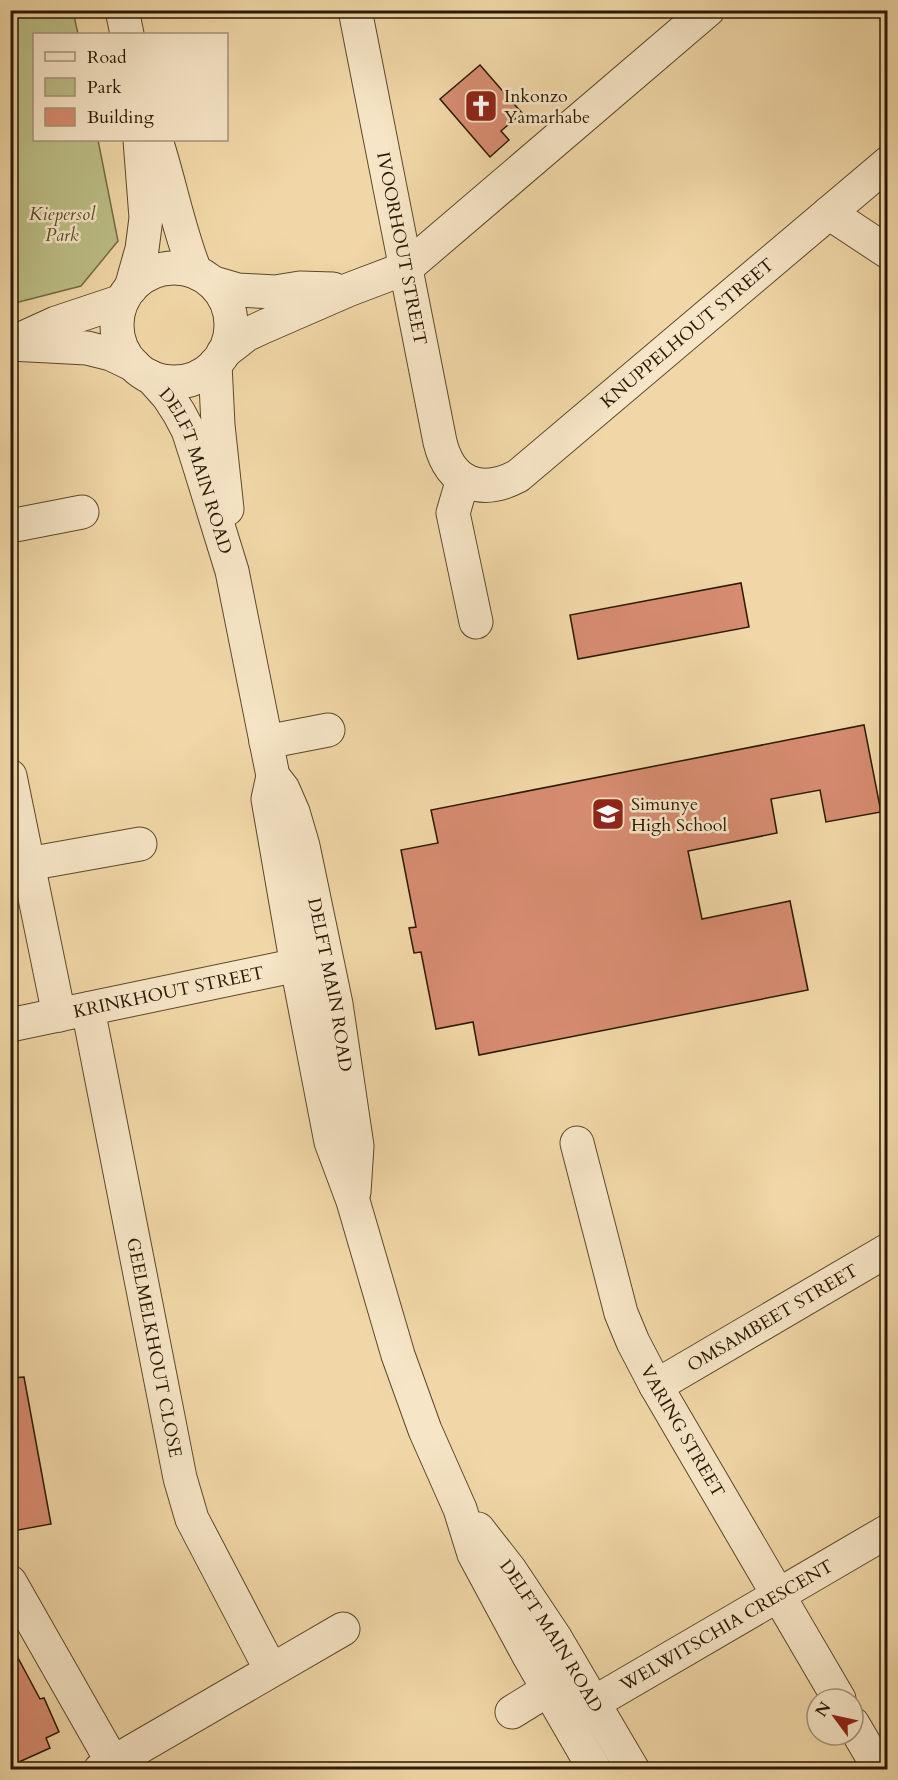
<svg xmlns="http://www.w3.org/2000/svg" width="898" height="1780" viewBox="0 0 898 1780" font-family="Cardo,serif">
  <rect width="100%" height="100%" fill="#f1d7a7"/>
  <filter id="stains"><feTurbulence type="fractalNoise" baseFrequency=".00333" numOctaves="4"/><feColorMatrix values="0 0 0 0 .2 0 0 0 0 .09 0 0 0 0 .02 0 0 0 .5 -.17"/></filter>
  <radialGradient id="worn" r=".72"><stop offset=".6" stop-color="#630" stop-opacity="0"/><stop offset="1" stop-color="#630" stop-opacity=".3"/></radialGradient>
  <path fill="#bcbe86" stroke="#746c44" stroke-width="1.5" d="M11,10L73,11L78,34H34V140H98L118,241L81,286L11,304Z"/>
  <g fill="#d78c71" stroke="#2b1902" stroke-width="1.5">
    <path d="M480,65L522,113L501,131L509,140L490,157L440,99Z"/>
    <path d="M741,583L749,627L578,659L570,615Z"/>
    <path d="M864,725L881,812L826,822L820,790L771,799L777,833L688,851L702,919L790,901L808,990L479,1055L473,1022L436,1029L421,952L414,953L409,928L416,927L401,850L438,843L431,810Z"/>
    <path d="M24,1377L51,1524L13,1531L10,1515V1378Z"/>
    <path d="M10,1643L40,1699L44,1698L59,1732L46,1738L50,1748L10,1766Z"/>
  </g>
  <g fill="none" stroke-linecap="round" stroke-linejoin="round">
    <defs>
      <g id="minor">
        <path d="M122,10L127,34"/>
        <path id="s1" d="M355,10L440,442C450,483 480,496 518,476L888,163"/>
        <path d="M156,140C170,183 178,228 195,271"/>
        <path d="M829,213L888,252"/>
        <circle cx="174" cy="325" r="57"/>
        <path d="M214,283L238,290L275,292L300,288L333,289"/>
        <path d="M131,288L142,249L146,218L140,140"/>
        <path d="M12,343L56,323L122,301"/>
        <path d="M10,344L87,348L111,354L134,365"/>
        <path d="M223,353L246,335L263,327L348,290L406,268L708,10"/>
        <path d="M215,364L218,425L227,509"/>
        <path id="s2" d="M151,377L168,396L179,413L188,430L198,461L232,571L273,776L283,789L293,812L303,846L336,1004L357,1146L354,1192"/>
        <path d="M463,479L453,513L476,622"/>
        <path d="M10,526L82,512"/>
        <path d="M266,742L328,730"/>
        <path d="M10,776L59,1015"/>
        <path d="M273,776L268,799L297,966L331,1142L353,1201L398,1355L425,1430L460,1509L474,1554L529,1656L595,1770"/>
        <path d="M28,864L140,844"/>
        <path id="s3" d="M88,1009L180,1478L192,1519L271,1670"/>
        <path id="s4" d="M10,1025L317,961"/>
        <path id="s5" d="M577,1143L621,1313L633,1342L656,1386L839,1699"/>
        <path id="s6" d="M656,1386L888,1250"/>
        <path id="s7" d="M478,1529L510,1570L556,1639L633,1770"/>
        <path d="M10,1582L117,1770"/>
        <path d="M512,1712L567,1678"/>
        <path id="s8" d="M566,1719L888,1531"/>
        <path d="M853,1724L880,1770"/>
        <path d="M100,1770L343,1629"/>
      </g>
    </defs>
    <use href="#minor" stroke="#5c482b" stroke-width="35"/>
    <use href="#minor" stroke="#f6e5c6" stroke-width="33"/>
  </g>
  <defs>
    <symbol id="church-square" viewBox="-11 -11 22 22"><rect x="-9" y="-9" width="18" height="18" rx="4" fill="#8f2418" stroke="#f6e5c6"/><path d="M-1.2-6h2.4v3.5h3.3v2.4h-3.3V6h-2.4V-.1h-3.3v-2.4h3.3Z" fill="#fff"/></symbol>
    <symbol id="school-square" viewBox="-11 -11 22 22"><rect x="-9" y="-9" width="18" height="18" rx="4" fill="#8f2418" stroke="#f6e5c6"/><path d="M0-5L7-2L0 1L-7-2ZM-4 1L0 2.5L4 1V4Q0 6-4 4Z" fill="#fff"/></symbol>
  </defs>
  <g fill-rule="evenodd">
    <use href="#church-square" x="462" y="87" width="38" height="38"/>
    <use href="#school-square" x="589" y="795" width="38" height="38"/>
  </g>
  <g text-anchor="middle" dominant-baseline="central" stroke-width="5" stroke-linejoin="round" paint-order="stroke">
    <g font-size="18" fill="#2b1902" stroke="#f6e5c6" text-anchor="start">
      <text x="504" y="96">Inkonzo<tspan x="504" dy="21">Yamarhabe</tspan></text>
      <text x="631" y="804">Simunye<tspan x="631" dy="21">High School</tspan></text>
    </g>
    <g font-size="18" font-style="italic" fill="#564b2a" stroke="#f6e5c6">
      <text x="62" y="214">Kiepersol<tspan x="62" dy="21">Park</tspan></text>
    </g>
    <g font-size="18" fill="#2b1902" stroke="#f6e5c6">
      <text stroke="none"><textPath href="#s1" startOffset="243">IVOORHOUT STREET</textPath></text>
      <text stroke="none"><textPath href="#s1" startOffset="764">KNUPPELHOUT STREET</textPath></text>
      <text stroke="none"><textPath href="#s2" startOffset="106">DELFT MAIN ROAD</textPath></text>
      <text stroke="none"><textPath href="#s2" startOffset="640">DELFT MAIN ROAD</textPath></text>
      <text stroke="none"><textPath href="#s4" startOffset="162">KRINKHOUT STREET</textPath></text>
      <text stroke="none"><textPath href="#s6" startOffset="135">OMSAMBEET STREET</textPath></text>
      <text stroke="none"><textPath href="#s3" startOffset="345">GEELMELKHOUT CLOSE</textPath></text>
      <text stroke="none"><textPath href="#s5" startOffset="309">VARING STREET</textPath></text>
      <text stroke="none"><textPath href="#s8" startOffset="186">WELWITSCHIA CRESCENT</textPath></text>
      <text stroke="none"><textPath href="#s7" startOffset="130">DELFT MAIN ROAD</textPath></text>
    </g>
  </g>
  <rect width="898" height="1780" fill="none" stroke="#f1d7a7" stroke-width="36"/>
  <rect x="12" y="12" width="874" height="1756" fill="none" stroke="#2b1902" stroke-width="3"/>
  <rect x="18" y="18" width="862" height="1744" fill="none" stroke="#2b1902" stroke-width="1.5"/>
  <rect x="33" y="33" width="195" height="108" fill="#f6e5c6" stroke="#a59378" stroke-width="1.5"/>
  <rect x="45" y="52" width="30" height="9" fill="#f6e5c6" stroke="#a59378" stroke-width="1.5"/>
  <text x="87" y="63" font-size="18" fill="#2b1902">Road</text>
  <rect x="45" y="78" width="30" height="18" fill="#bcbe86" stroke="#a59378" stroke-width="1.5"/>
  <text x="87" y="93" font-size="18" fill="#2b1902">Park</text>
  <rect x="45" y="108" width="30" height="18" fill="#d78c71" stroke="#a59378" stroke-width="1.5"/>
  <text x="87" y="123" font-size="18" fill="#2b1902">Building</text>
  <g transform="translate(835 1717) rotate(303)"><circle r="28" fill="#f6e5c6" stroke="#a59378" stroke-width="1.5"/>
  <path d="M0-4.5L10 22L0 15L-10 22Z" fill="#8f2418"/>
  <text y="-9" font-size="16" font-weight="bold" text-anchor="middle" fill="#2b1902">N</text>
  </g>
  <rect width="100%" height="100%" filter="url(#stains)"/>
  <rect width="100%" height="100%" fill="url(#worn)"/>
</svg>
